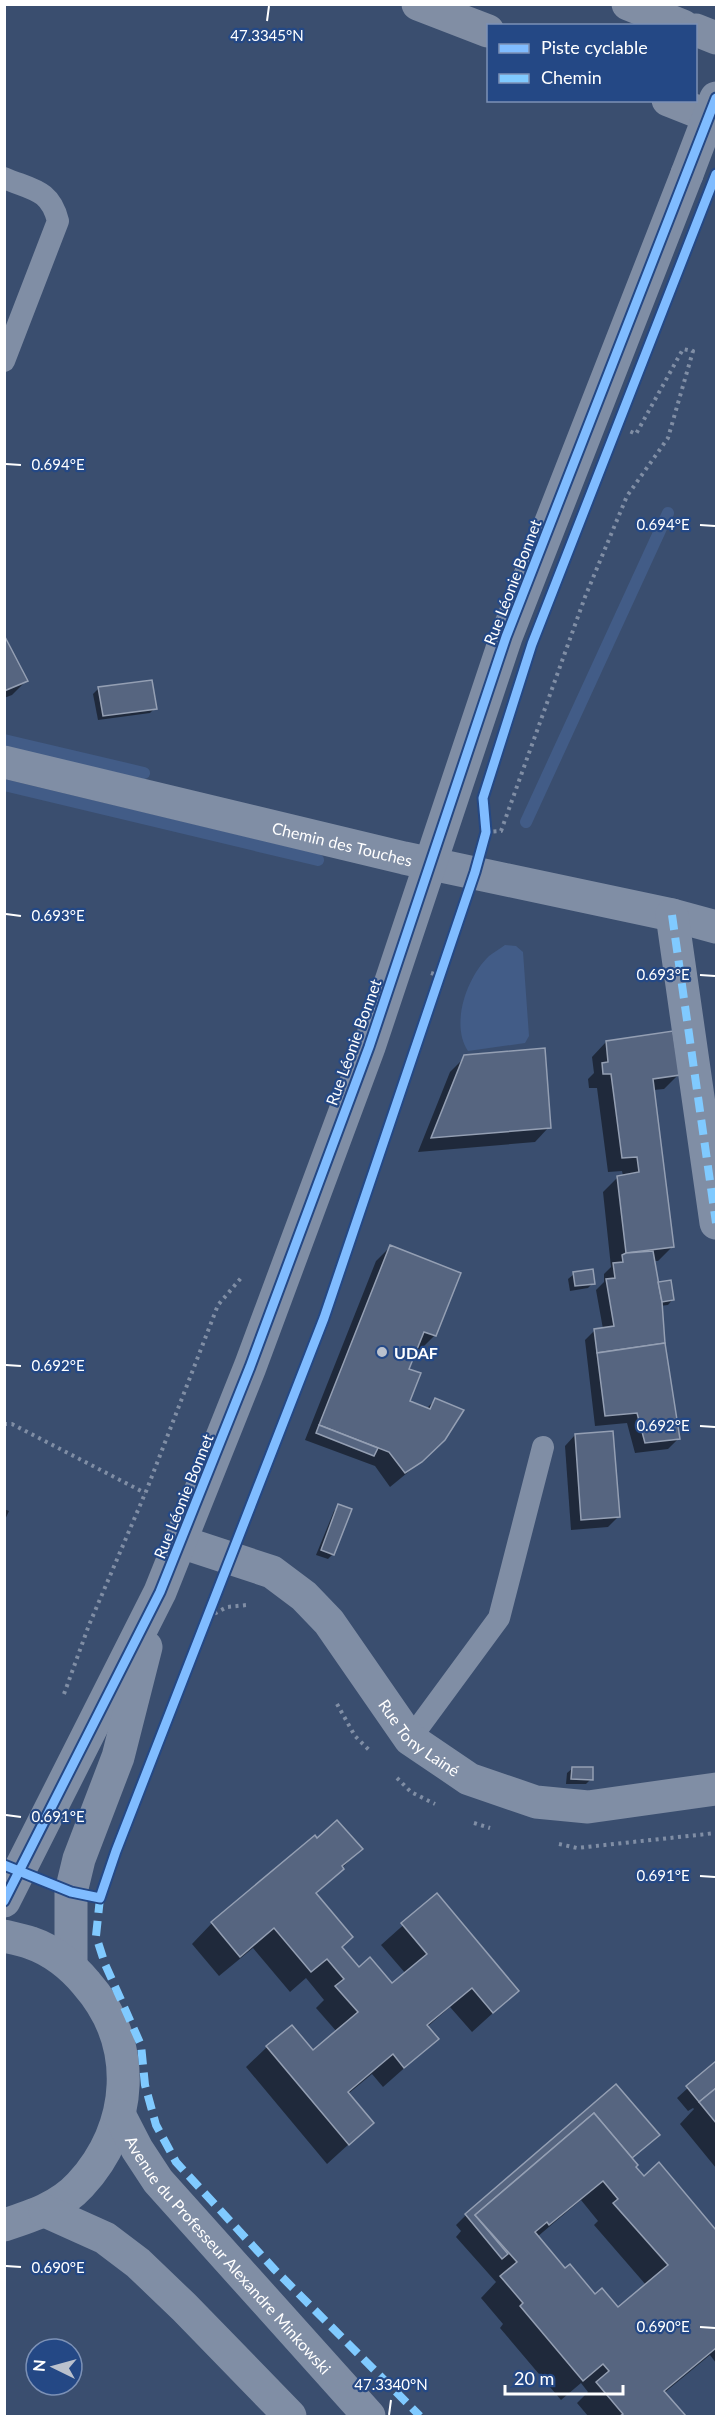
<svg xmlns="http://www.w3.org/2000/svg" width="721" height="2421" viewBox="0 0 721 2421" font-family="Lato,sans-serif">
  <rect width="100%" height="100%" fill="#3a4e6f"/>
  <path fill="#425c87" d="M505,945L516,946L523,952L529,1036L525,1043L468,1051C450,1024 467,977 489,956C494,952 500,949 505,945Z"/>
  <g fill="#0007" fill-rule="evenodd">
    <path d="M4,637L26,681L12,695L4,698Z"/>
    <path d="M98,689L155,708L150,713L98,720L93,694Z"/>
    <path d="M606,1042L679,1074L664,1089L653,1090L673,1246L658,1261H653L656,1286L673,1299L668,1305L659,1306L678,1439L668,1449L635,1453L627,1423L595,1426L585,1340L595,1330L603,1329L596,1290L604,1282V1274L611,1267L603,1192L618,1177L623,1176L622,1171L608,1172L597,1088H589L588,1079L594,1073L592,1057Z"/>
    <path d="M465,1057L549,1127L535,1142L418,1152L450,1072Z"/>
    <path d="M390,1247L435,1335L420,1350L416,1348L407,1369L408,1402L426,1409L435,1400L429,1455L390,1487L375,1466L305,1440L376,1261Z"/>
    <path d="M574,1274L593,1283L588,1288L570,1291L568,1279Z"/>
    <path d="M575,1435L618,1517L608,1527L571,1530L565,1446Z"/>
    <path d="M339,1506L333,1554L328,1559L316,1555L334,1511Z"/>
    <path d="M4,1509L9,1511L4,1522Z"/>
    <path d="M573,1768L591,1779L586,1784H566L567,1773Z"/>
    <path d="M361,1849L315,1895L340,1947L359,1969L392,1986L406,1974L381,1945L437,1895L517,1991L472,2032L450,2007L427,2027L437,2039L383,2087L372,2074L348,2094L372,2123L327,2164L246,2067L267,2047L313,2053L337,2032L316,2008L324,2000L306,1978L290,1992L253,1948L219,1976L192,1944L212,1923Z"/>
    <path d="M716,2062V2168L680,2124L694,2109L693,2108L688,2111L677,2098Z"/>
    <path d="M658,2135L631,2159L634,2167L643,2178L659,2164L716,2232V2363L710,2355L664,2393L684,2416H588L577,2403L588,2392L581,2383L561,2400L500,2328L503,2324L481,2298L496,2282L456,2237L461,2231L456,2225L466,2215ZM581,2200L598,2221L594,2225L646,2285L618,2309L595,2296L564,2270L537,2237Z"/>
  </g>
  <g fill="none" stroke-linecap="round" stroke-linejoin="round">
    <g stroke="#425c87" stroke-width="12">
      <path d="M4,740L144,773"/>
      <path d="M4,785L318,860"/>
      <path d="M526,822L668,513"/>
    </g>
  </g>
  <g fill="#566580" stroke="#949fb3" stroke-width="1.5" fill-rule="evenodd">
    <path d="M4,635L28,681L4,691Z"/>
    <path d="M152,680L157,709L103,716L98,687Z"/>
    <path d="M673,1031L680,1075L653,1079L674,1247L626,1253L617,1176L639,1172L637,1157L622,1158L611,1074H603L602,1063L608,1062L606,1041Z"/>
    <path d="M545,1048L551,1128L431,1138L464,1055Z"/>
    <path d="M390,1245L461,1273L436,1336L424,1332L409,1369L421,1373L410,1401L430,1409L435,1398L464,1410L445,1440L422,1462L405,1473L389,1452L319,1425Z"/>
    <path d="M653,1251L662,1302L665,1343L597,1353L594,1329L614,1326L606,1279L615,1278L613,1263L623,1262L622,1255L626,1253Z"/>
    <path d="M593,1269L595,1284L575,1286L573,1272Z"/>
    <path d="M671,1280L674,1300L662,1302L658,1282Z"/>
    <path d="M665,1343L680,1439L645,1443L637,1413L605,1416L597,1353Z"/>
    <path d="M319,1425L378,1448L374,1456L316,1433Z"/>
    <path d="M613,1431L620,1517L581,1520L575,1434Z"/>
    <path d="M338,1504L352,1509L334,1555L321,1550Z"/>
    <path d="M572,1767H593V1780L571,1779Z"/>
    <path d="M337,1820L363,1849L342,1866L344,1869L316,1893L353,1937L342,1947L359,1967L370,1957L392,1983L427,1954L401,1923L437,1893L519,1991L493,2013L472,1988L427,2025L439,2039L404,2068L393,2054L348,2092L374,2123L349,2145L266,2046L292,2025L313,2050L358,2012L335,1986L344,1979L327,1959L311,1972L274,1928L240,1957L211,1922L315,1835L317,1838Z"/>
    <path d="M716,2061V2088L699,2102L686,2086Z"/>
    <path d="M616,2084L660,2135L632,2158L594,2113L475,2215L508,2254L502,2259L465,2214Z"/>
    <path d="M716,2088V2123L699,2102Z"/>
    <path d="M594,2113L638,2165L636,2167L644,2176L659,2162L716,2230V2348L664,2391L686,2416H620L623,2414L596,2382L609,2371L603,2364L583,2381L520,2306L523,2303L500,2276L517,2262L475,2215ZM603,2181L618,2199L613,2203L668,2265L618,2307L602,2288L595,2294L570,2264L565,2268L535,2232L547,2222L549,2225Z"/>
  </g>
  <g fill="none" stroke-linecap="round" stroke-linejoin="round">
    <g stroke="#808ea5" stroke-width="4" stroke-dasharray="3 4.5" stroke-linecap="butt">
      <path d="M486,832L501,831L585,597L627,496L668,438L693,351L683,349L636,434L627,430"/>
      <path d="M431,973L440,976"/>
      <path d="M4,1424H12L145,1493"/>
      <path d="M208,1617L227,1607L247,1605"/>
      <path d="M64,1694L89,1625L147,1489L218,1305L241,1278"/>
      <path d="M337,1704L355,1736L371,1752"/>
      <path d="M397,1778L411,1792L435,1804"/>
      <path d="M474,1823L490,1828"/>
      <path d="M559,1844L577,1848L716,1833"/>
    </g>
    <g stroke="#808ea5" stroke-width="22">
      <path d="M4,178C32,190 50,189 58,221L4,361"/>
      <path d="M410,1739L499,1618L543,1447"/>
    </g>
    <g stroke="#808ea5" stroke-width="33">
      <path id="s1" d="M4,762L404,858L672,915L716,927"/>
      <path d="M672,915L716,1223"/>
      <path id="s2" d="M181,1542L272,1572L304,1596L329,1622L410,1739L469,1779L536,1802L588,1807L716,1789"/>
      <path d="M4,1901L160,1592L250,1367L369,1047L506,637L687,174"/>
      <path d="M71,1966V1892L79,1859L118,1757L146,1647"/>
    </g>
    <g stroke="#808ea5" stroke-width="33">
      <path d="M4,1936C13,1938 23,1940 31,1943C52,1950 72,1966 86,1983C139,2043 134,2127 80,2185C60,2207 32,2216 4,2225"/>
      <path id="s3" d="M120,2116L137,2149L158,2181L369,2416"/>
      <path d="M45,2211L105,2238L138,2263L184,2307L290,2416"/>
    </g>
    <g stroke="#818ea4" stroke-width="33">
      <path d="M418,4L488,31"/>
      <path d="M628,4L683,26"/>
      <path d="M696,30L716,38"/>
      <path d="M668,100L716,119"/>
    </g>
    <path stroke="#808ea5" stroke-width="33" d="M687,174L716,98"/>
    <g stroke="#80caff" stroke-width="8" stroke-dasharray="15 8" stroke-linecap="butt">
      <path d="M672,915L716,1223"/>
      <path d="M100,1898L96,1936L105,1964L141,2045L145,2085L156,2125L176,2162L275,2270L420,2416"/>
    </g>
    <defs>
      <g id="cycleway">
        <path d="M4,1865L71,1892L100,1898L116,1851L324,1318L475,872L486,832L483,798L532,644L716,174"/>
        <path d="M4,1901L160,1592L250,1367L369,1047L506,637L716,98"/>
      </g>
    </defs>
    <use href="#cycleway" stroke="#244885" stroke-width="13"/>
    <use href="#cycleway" stroke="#80bcff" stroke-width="9"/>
  </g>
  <path fill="none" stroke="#fff" stroke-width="2" d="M267,21L269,6M6,464L21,465M700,525L715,526M6,914L21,916M700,975L715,976M6,1365L21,1366M700,1426L715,1427M6,1815L21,1817M700,1876L715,1877M6,2266L21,2267M700,2327L715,2328M389,2415L391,2400"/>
  <circle fill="#bac1cd" stroke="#244885" stroke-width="2" cx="382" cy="1352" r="6"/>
  <g text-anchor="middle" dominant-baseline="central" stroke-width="4.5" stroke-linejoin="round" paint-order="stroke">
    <g font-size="16" fill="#fff" stroke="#244885">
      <text transform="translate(512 582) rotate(-69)">Rue Léonie Bonnet</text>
      <text stroke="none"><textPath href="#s1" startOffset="348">Chemin des Touches</textPath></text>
      <text transform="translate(353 1042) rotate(-70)">Rue Léonie Bonnet</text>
      <text transform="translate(183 1496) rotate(-68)">Rue Léonie Bonnet</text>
      <text stroke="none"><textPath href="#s2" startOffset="320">Rue Tony Lainé</textPath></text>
      <text stroke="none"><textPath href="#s3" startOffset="177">Avenue du Professeur Alexandre Minkowski</textPath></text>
    </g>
    <g font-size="16" font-weight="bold" fill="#fff" stroke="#244885" text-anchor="start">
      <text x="394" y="1352">UDAF</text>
    </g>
  </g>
  <g font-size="15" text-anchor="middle" fill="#fff" stroke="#244885" stroke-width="4.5" stroke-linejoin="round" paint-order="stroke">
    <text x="267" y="41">47.3345°N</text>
    <text x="58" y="470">0.694°E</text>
    <text x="663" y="530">0.694°E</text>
    <text x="58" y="921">0.693°E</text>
    <text x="663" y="980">0.693°E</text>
    <text x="58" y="1371">0.692°E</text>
    <text x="663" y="1431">0.692°E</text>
    <text x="58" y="1822">0.691°E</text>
    <text x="663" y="1881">0.691°E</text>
    <text x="58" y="2273">0.690°E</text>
    <text x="663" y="2332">0.690°E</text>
    <text x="391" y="2390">47.3340°N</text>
  </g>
  <rect width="721" height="2421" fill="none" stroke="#ffffff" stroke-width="12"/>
  <rect x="487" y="24" width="210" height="78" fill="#244885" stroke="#7c91b6" stroke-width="1.5"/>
  <rect x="499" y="44" width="30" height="9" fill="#80bcff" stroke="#7c91b6" stroke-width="1.5"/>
  <text x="541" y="54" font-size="18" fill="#ffffff">Piste cyclable</text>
  <rect x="499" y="74" width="30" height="9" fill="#80caff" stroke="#7c91b6" stroke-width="1.5"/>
  <text x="541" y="84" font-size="18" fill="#ffffff">Chemin</text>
  <g transform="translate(54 2367) rotate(275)"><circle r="28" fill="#244885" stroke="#7c91b6" stroke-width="1.5"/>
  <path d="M0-4.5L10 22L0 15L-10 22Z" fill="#bac1cd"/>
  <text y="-9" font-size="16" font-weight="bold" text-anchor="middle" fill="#ffffff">N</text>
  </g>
  <path d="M505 2385v9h118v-9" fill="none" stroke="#ffffff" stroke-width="3"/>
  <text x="514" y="2385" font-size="18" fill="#ffffff" stroke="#244885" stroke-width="4.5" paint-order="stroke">20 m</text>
</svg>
